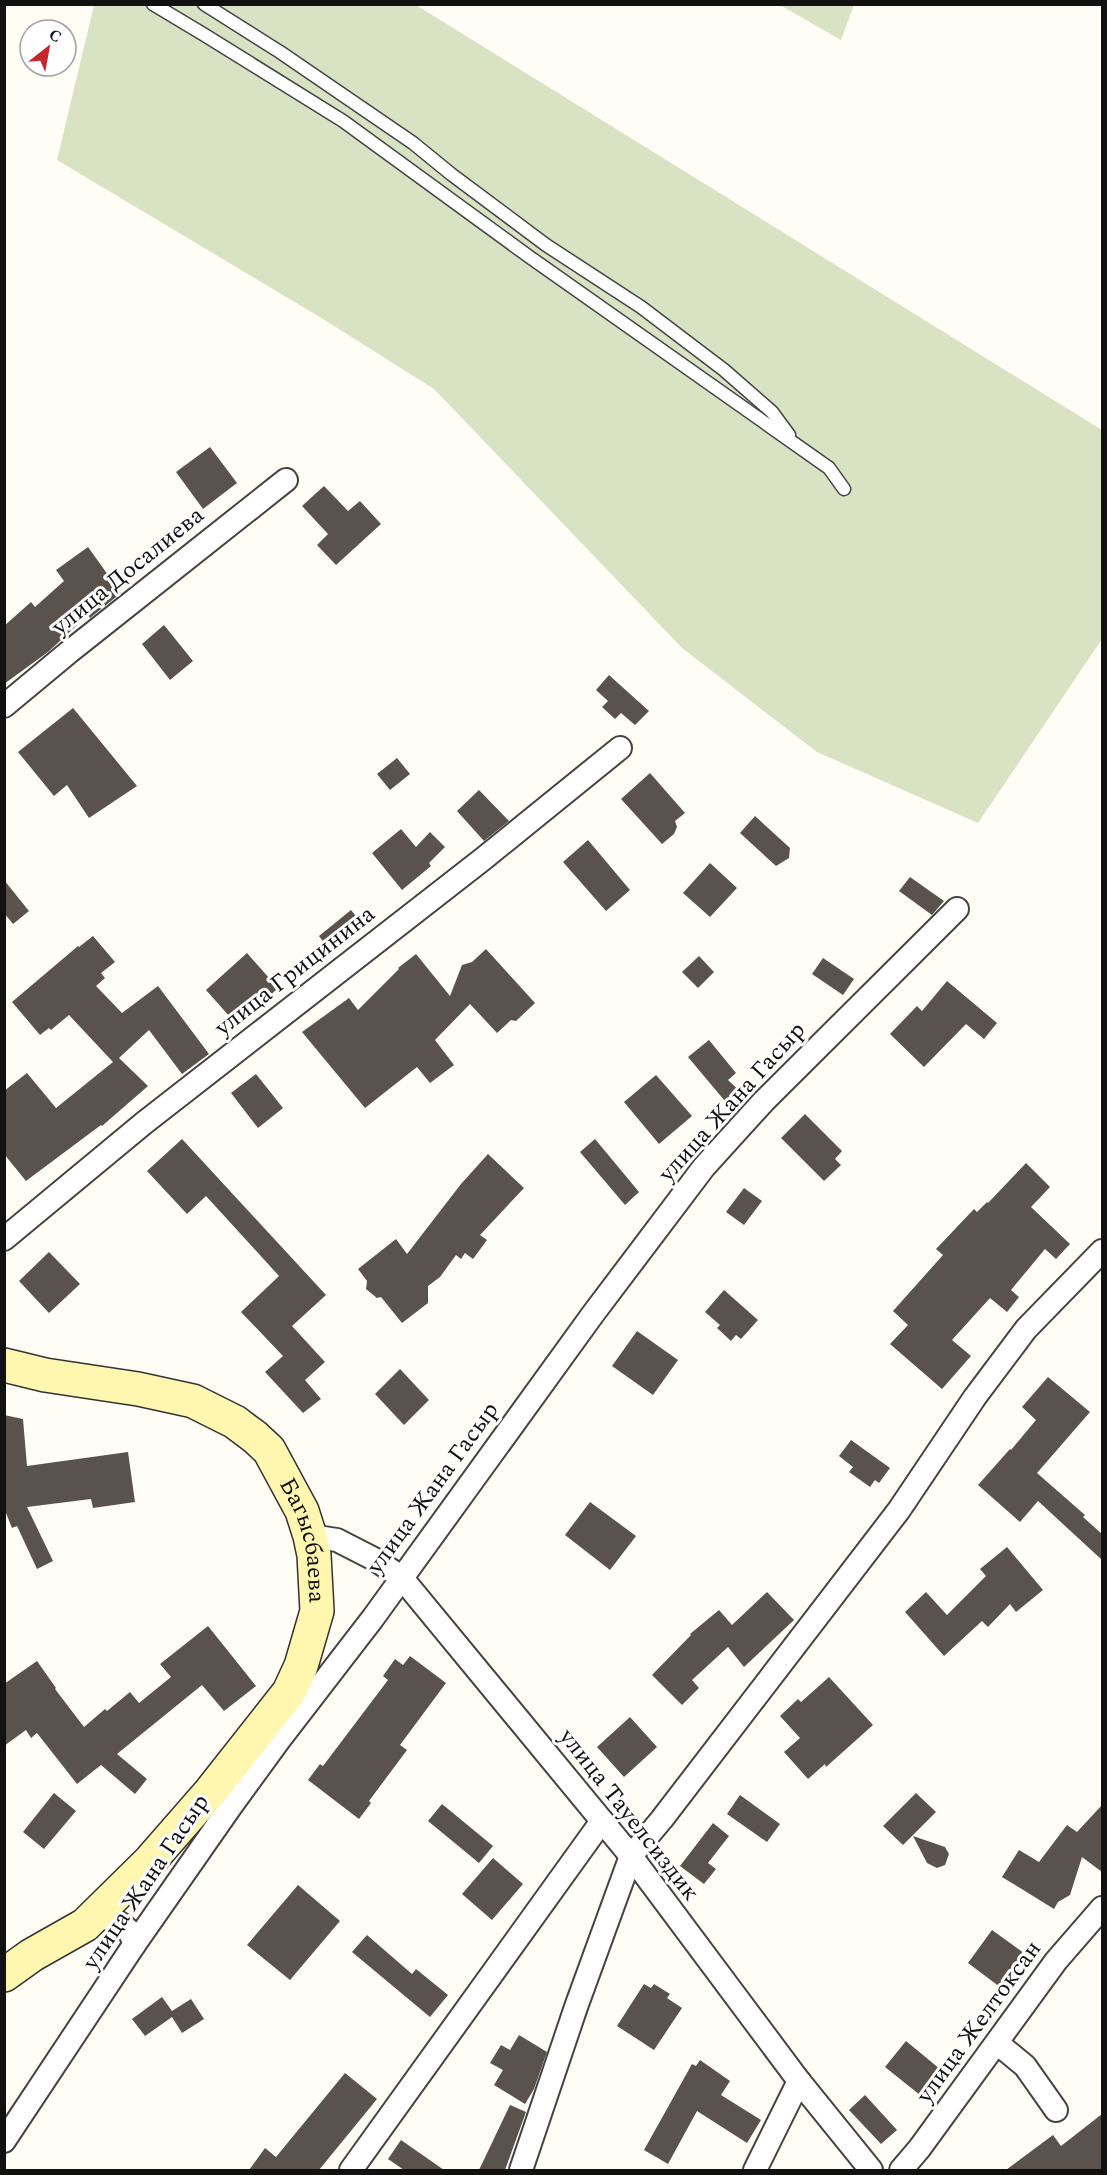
<svg xmlns="http://www.w3.org/2000/svg" width="1107" height="2175" viewBox="0 0 1107 2175" font-family="Spectral,serif">
  <rect width="100%" height="100%" fill="#fffdf5"/>
  <g fill="#d9e3c4">
    <path d="M94,5H416L1102,430V639L978,823L817,752L682,648L434,389L323,319L57,160Z"/>
    <path d="M780,5H854L841,40Z"/>
  </g>
  <g fill="#5a524d">
    <path d="M210,447L237,483L203,509L176,472Z"/>
    <path d="M324,486L348,511L360,501L381,524L336,565L317,545L328,534L302,506Z"/>
    <path d="M88,547L121,593L90,618L88,615L48,652L4,684V626L31,602L35,607L64,581L56,570Z"/>
    <path d="M164,625L193,661L170,680L142,644Z"/>
    <path d="M609,675L649,711L635,725L621,713L615,719L602,707L608,701L596,690Z"/>
    <path d="M73,708L137,786L89,818L67,785L54,796L18,752Z"/>
    <path d="M397,758L410,774L390,790L377,774Z"/>
    <path d="M650,773L685,813L675,821L677,827L674,834L662,844L621,799Z"/>
    <path d="M479,790L509,821L484,841L457,811Z"/>
    <path d="M755,816L790,848L789,858L776,866L740,833Z"/>
    <path d="M401,829L416,847L430,832L445,847L429,863L431,866L402,890L372,853Z"/>
    <path d="M588,840L630,890L606,911L563,862Z"/>
    <path d="M710,863L737,888L710,917L683,893Z"/>
    <path d="M910,877L944,901L932,915L899,891Z"/>
    <path d="M4,880L29,911L13,924L4,913Z"/>
    <path d="M351,910L364,926L331,952L319,936Z"/>
    <path d="M93,936L115,962L101,973L105,978L96,986L122,1013L158,986L209,1054L182,1074L149,1030L119,1058L148,1086L102,1126L101,1125L26,1181L4,1154V1091L27,1073L56,1108L113,1062L69,1015L51,1030L49,1028L40,1035L12,1002L78,946L79,947Z"/>
    <path d="M486,949L535,1003L516,1021L511,1020L497,1033L470,1004L435,1040L454,1065L430,1083L417,1067L365,1108L302,1032L349,998L358,1010L399,969L398,968L416,954L450,996L462,965L472,962Z"/>
    <path d="M247,953L278,988L238,1026L206,990Z"/>
    <path d="M699,956L714,972L698,988L682,972Z"/>
    <path d="M823,958L854,979L843,995L812,974Z"/>
    <path d="M947,981L997,1023L984,1039L966,1024L924,1067L890,1034L917,1006L922,1011Z"/>
    <path d="M709,1040L736,1073L728,1080L748,1099L735,1113L688,1057Z"/>
    <path d="M256,1074L283,1108L258,1128L231,1093Z"/>
    <path d="M656,1075L692,1116L659,1144L624,1102Z"/>
    <path d="M805,1114L842,1151L835,1159L841,1165L824,1181L781,1138Z"/>
    <path d="M182,1139L326,1295L292,1326L325,1362L305,1380L321,1399L303,1413L265,1372L283,1356L241,1312L279,1276L206,1196L187,1214L147,1171Z"/>
    <path d="M595,1139L639,1192L625,1205L580,1152Z"/>
    <path d="M488,1154L524,1188L480,1235L487,1240L473,1259L465,1253L461,1259L456,1255L440,1277L428,1286V1303L402,1323L381,1297L377,1298L366,1289L367,1281L358,1269L396,1239L407,1254L461,1184Z"/>
    <path d="M1026,1163L1050,1187L1031,1207L1070,1244L1056,1259L1045,1249L1011,1290L1019,1297L1007,1312L990,1298L952,1340L971,1356L942,1389L890,1344L908,1325L893,1311L943,1255L936,1249L974,1209L977,1212L987,1202L988,1203Z"/>
    <path d="M744,1188L762,1201L744,1225L726,1212Z"/>
    <path d="M49,1252L80,1284L49,1313L19,1281Z"/>
    <path d="M724,1290L758,1320L741,1339L736,1335L731,1341L717,1328L720,1325L705,1312Z"/>
    <path d="M637,1331L678,1360L653,1395L612,1366Z"/>
    <path d="M400,1369L429,1400L404,1425L375,1394Z"/>
    <path d="M1048,1377L1090,1412L1037,1473L1085,1515L1083,1517L1102,1534V1560L1038,1501L1020,1522L978,1485L1010,1449L1011,1450L1036,1420L1022,1407Z"/>
    <path d="M4,1415L23,1419L27,1466L128,1452L135,1502L93,1508L91,1499L27,1507L53,1561L37,1569L17,1526L12,1528L4,1508Z"/>
    <path d="M851,1440L890,1468L879,1483L875,1480L870,1487L849,1472L853,1467L839,1456Z"/>
    <path d="M590,1502L636,1536L610,1570L565,1535Z"/>
    <path d="M1007,1547L1043,1590L1016,1612L1010,1604L988,1627L982,1621L944,1656L905,1612L926,1592L947,1615L986,1576L980,1569Z"/>
    <path d="M767,1592L794,1620L744,1667L728,1647L692,1680L699,1688L682,1705L652,1675L691,1635L690,1634L719,1610L732,1625Z"/>
    <path d="M208,1626L256,1686L224,1711L202,1685L117,1754L147,1779L135,1794L101,1765L77,1784L37,1733L31,1738L26,1730L4,1746V1684L37,1661L56,1688L55,1689L84,1727L105,1709L107,1711L130,1692L139,1703L171,1677L160,1664Z"/>
    <path d="M410,1656L446,1683L400,1745L407,1750L369,1801L371,1803L359,1819L308,1780L320,1764L323,1766L388,1680L383,1676L395,1659L403,1665Z"/>
    <path d="M829,1677L873,1725L826,1767L825,1764L808,1779L784,1752L800,1738L780,1716L798,1699L801,1702Z"/>
    <path d="M630,1717L657,1747L624,1777L597,1747Z"/>
    <path d="M54,1793L76,1811L44,1849L23,1832Z"/>
    <path d="M916,1793L936,1812L903,1845L883,1826Z"/>
    <path d="M740,1795L780,1824L767,1842L727,1814Z"/>
    <path d="M442,1804L493,1846L479,1863L428,1821Z"/>
    <path d="M1102,1805V1872L1082,1857L1070,1895L1058,1902L1054,1909L1002,1877L1019,1850L1039,1862L1067,1825L1077,1832Z"/>
    <path d="M713,1823L729,1836L708,1863L716,1869L704,1884L680,1866Z"/>
    <path d="M913,1836L945,1847L949,1854L945,1865L937,1868L927,1863Z"/>
    <path d="M493,1858L523,1884L492,1920L462,1894Z"/>
    <path d="M298,1885L340,1921L290,1980L247,1945Z"/>
    <path d="M992,1930L1028,1956L1004,1990L968,1963Z"/>
    <path d="M367,1935L412,1974L416,1969L448,1995L430,2017L352,1952Z"/>
    <path d="M644,1984L651,1988L654,1984L670,1994L667,1998L682,2008L654,2050L617,2026Z"/>
    <path d="M162,1997L172,2011L191,1999L204,2019L182,2033L172,2017L145,2036L132,2019Z"/>
    <path d="M519,2035L547,2052L534,2089L525,2104L494,2085L503,2070L490,2063L501,2045L510,2050Z"/>
    <path d="M906,2041L946,2074L925,2099L885,2067Z"/>
    <path d="M700,2060L730,2081L721,2095L761,2120L747,2143L697,2111L668,2164L644,2150L692,2064L696,2066Z"/>
    <path d="M345,2073L377,2099L319,2170H249L265,2148L276,2157Z"/>
    <path d="M865,2095L897,2130L881,2144L849,2110Z"/>
    <path d="M510,2105L526,2112L505,2170H479Z"/>
    <path d="M1102,2114V2170H1006L1053,2135L1061,2146Z"/>
    <path d="M401,2140L444,2170H404L388,2159Z"/>
  </g>
  <g fill="none" stroke-linecap="round" stroke-linejoin="round">
    <defs>
      <g id="lane">
        <path d="M153,4L203,34L343,121L531,258L829,468L844,489"/>
        <path d="M204,4L280,52L413,143L451,174L546,245L641,307L724,370L772,412L789,435"/>
      </g>
      <g id="street">
        <path d="M4,706L69,652L286,480"/>
        <path d="M4,1239L144,1123L483,859L620,748"/>
        <path d="M310,1536L337,1540L376,1560L401,1577L631,1856L799,2081L871,2170"/>
        <path d="M93,1917C113,1918 131,1923 134,1945"/>
        <path d="M997,2043L1025,2066L1056,2110"/>
        <path d="M4,2141L134,1945L231,1806L279,1740L373,1618L593,1314L704,1167L764,1101L957,909"/>
        <path d="M351,2170L602,1821"/>
        <path d="M521,2170L576,2007L631,1856L662,1819L899,1510L975,1397L1026,1329L1102,1251"/>
        <path d="M755,2170L799,2081"/>
        <path d="M901,2170L919,2149L1056,1961L1102,1908"/>
      </g>
      <g id="secondary">
        <path id="s1" d="M4,1365L45,1375L138,1389L193,1401L235,1422L255,1437L269,1450L302,1511L310,1536L314,1555L317,1611L301,1666L289,1692L211,1791L149,1862L85,1925L32,1955L4,1975"/>
      </g>
    </defs>
    <use href="#lane" stroke="#444" stroke-width="15"/>
    <use href="#street" stroke="#444" stroke-width="26"/>
    <use href="#secondary" stroke="#333" stroke-width="36"/>
    <use href="#lane" stroke="#fff" stroke-width="12"/>
    <use href="#street" stroke="#fff" stroke-width="22"/>
    <use href="#secondary" stroke="#fff6b0" stroke-width="33"/>
  </g>
  <g text-anchor="middle" dominant-baseline="central" stroke-width="6" stroke-linejoin="round" paint-order="stroke">
    <g font-size="24" fill="#111" stroke="#fff">
      <text transform="translate(128 571) rotate(-39)">улица Досалиева</text>
      <text transform="translate(295 971) rotate(-38)">улица Грицинина</text>
      <text transform="translate(732 1102) rotate(-48)">улица Жана Гасыр</text>
      <text transform="translate(433 1488) rotate(-54)">улица Жана Гасыр</text>
      <text stroke="none"><textPath href="#s1" startOffset="382">Багысбаева</textPath></text>
      <text transform="translate(629 1815) rotate(52)">улица Тауелсиздик</text>
      <text transform="translate(146 1882) rotate(-56)">улица Жана Гасыр</text>
      <text transform="translate(979 2022) rotate(-54)">улица Желтоксан</text>
    </g>
  </g>
  <rect width="1107" height="2175" fill="none" stroke="#111111" stroke-width="12"/>
  <g transform="translate(48 48) rotate(31)"><circle r="28" fill="#ffffff" stroke="#a0a0a0" stroke-width="1.5"/>
  <path d="M0-4.5L10 22L0 15L-10 22Z" fill="#c4262e"/>
  <text y="-9" font-size="16" font-weight="bold" text-anchor="middle" fill="#111111">С</text>
  </g>
</svg>
